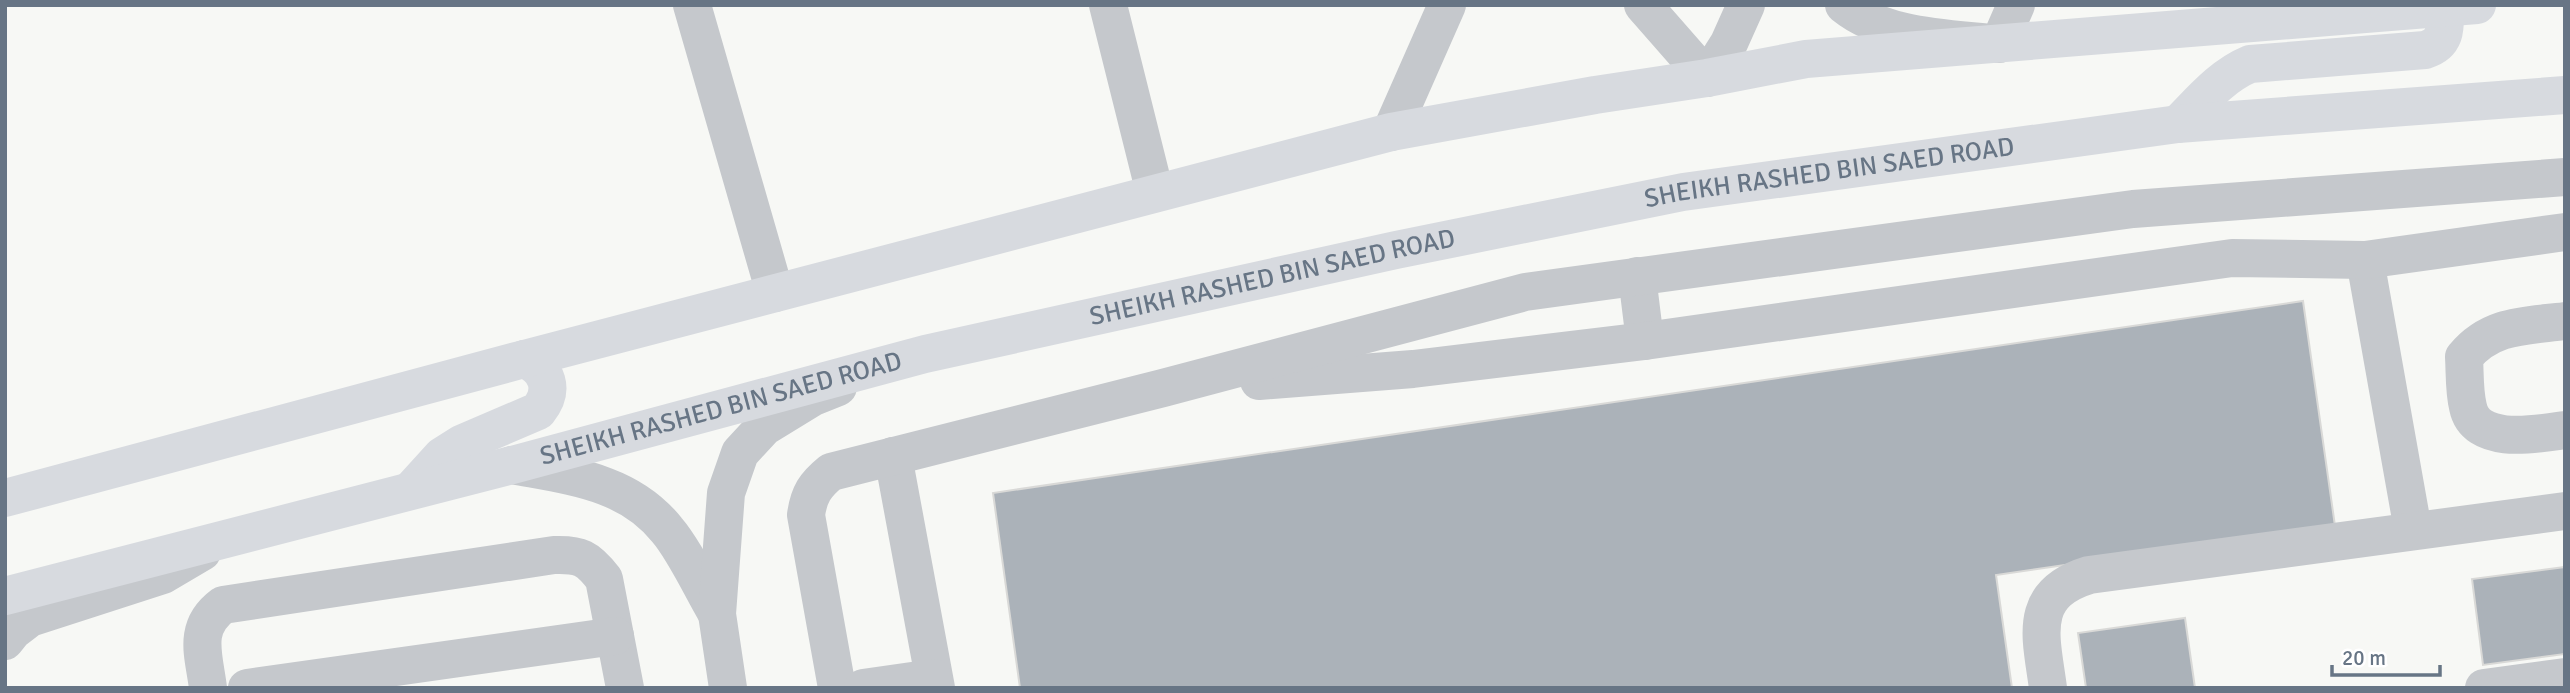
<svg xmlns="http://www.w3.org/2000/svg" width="2570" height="693" viewBox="0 0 2570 693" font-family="Signika,sans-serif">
  <rect width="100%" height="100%" fill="#f7f8f5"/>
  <g fill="#abb2b9" stroke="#d9d9d7" stroke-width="2">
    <path d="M2303,301L2335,526L1996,575L2012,688H1020L993,493Z"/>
    <path d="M2565,567V654L2483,665L2472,579Z"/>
    <path d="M2185,618L2195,688H2086L2078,633Z"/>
  </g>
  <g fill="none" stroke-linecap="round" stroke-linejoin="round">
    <g stroke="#c5c8cc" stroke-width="38">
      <path d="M692,5L775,293"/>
      <path d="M1108,5L1155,193"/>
      <path d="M1643,5L1707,78L1729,43L1746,5"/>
      <path d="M1844,5C1885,38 1948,38 1999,44L2016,5"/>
      <path d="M1391,132L1447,5"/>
      <path d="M2365,260L2413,530"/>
      <path d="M1637,276L1645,341"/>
      <path d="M2565,321C2526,326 2491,324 2464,357C2465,373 2464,391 2468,407C2476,446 2537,434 2565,430"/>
      <path d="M1259,381L1413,369L1645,341L2232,258L2365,260L2565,232"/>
      <path d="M893,456L936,688"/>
      <path d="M512,465C570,476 628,481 667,530C685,551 702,589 717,614"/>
      <path d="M5,641L13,631L30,618L163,575L202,552"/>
      <path d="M208,688C204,655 192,628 223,605L554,555C580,554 588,558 604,579L625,688"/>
      <path d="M247,688L615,636"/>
      <path d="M728,688L717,614L726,493L740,453L764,427L813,397L838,387"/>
      <path d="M837,688L806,515C809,494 815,485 831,472L1163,388L1525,292L2133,209L2565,177"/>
      <path d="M863,688L933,678"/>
      <path d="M2048,688C2041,636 2027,594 2089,575L2565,511"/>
      <path d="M2484,688L2565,677"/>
    </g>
    <g stroke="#d7dadf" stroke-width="38">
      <path d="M2178,124C2200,102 2221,76 2250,64L2425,50C2448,43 2445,26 2445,5"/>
      <path d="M412,489L442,456L461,444L538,411C555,390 548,369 524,359"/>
      <path d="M5,498L524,359L1391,132L1595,95L1707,78L1806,59L2477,5"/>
      <path id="s1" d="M5,596L512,465L925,354L1396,250L1683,192L2178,124L2565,95"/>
    </g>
  </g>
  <g text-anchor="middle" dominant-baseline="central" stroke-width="7" stroke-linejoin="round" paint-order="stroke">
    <g font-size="26" fill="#677585" stroke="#fff">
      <text stroke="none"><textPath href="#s1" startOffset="1874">SHEIKH RASHED BIN SAED ROAD</textPath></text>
      <text stroke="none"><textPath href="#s1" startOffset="1307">SHEIKH RASHED BIN SAED ROAD</textPath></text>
      <text stroke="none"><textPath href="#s1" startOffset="740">SHEIKH RASHED BIN SAED ROAD</textPath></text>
    </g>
  </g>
  <rect width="2570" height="693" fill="none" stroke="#677585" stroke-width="14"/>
  <path d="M2332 665v10h108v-10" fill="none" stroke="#677585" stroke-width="3.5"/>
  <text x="2342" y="665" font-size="21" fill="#677585" stroke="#ffffff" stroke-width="5" paint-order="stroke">20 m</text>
</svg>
